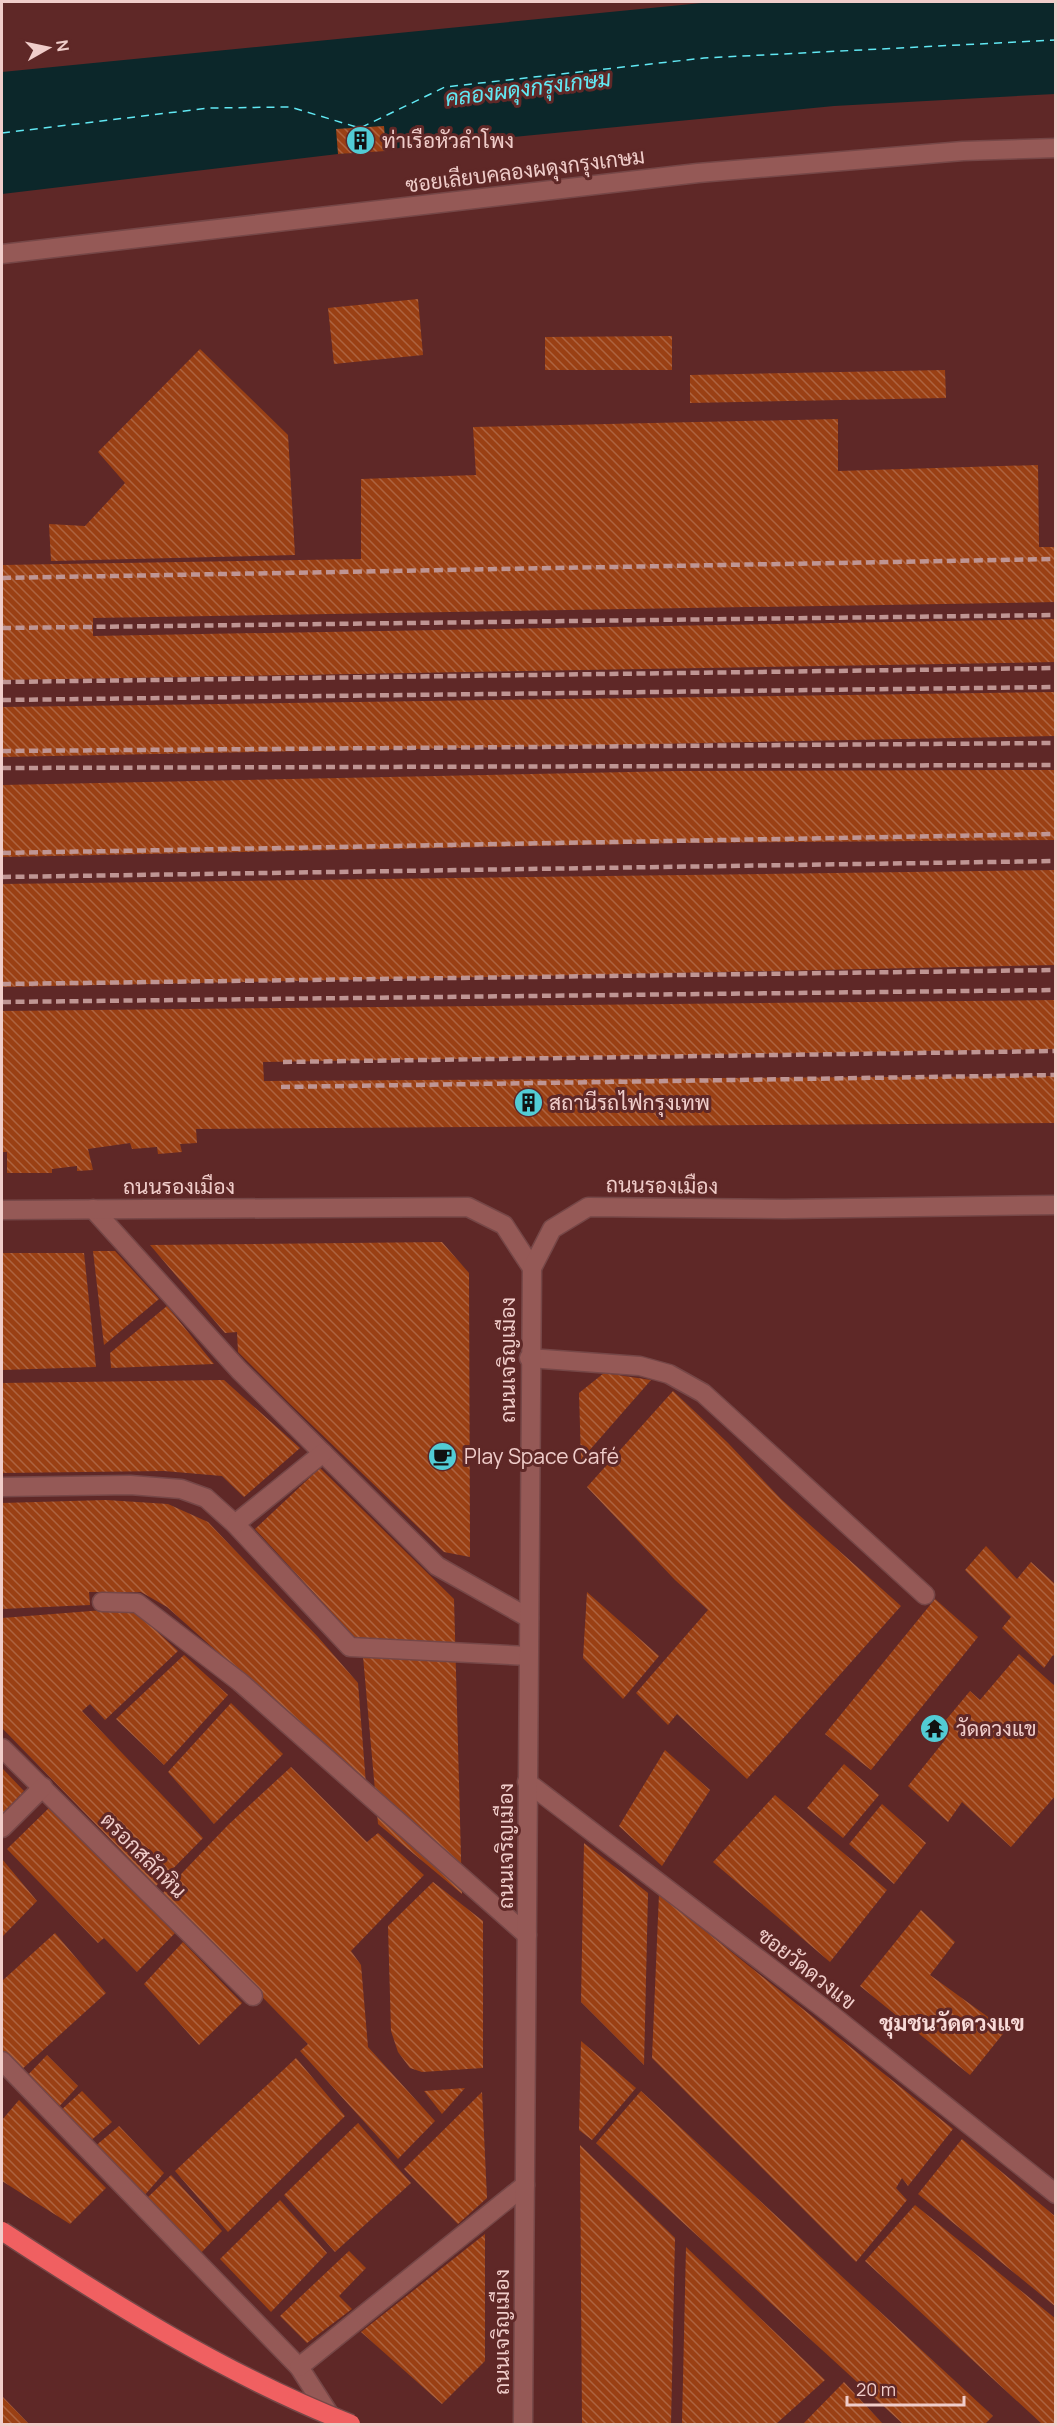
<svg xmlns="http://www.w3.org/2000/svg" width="1057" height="2426" viewBox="0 0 1057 2426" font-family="Manrope,Sarabun,sans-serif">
  <defs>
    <pattern id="building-back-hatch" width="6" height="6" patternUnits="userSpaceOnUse" patternTransform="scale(1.5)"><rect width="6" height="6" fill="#9a4014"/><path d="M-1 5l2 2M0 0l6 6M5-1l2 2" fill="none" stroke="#ad6340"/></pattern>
  </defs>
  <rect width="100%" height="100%" fill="#5f2827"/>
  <path fill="#0c272a" d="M712,2H1055V94L834,106L338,154L2,194V72Z"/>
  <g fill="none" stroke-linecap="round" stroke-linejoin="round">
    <path stroke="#61e8f3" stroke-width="1.5" stroke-dasharray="8 6" stroke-linecap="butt" d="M2,133L209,108L290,107L360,128L445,87L704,58L1056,40"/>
  </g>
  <g fill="url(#building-back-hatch)">
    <path d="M384,126L386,151L338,154L336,129Z"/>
    <path d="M418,299L423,355L334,364L328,308Z"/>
    <path d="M672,336V370H545V337Z"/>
    <path d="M200,349L288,435L295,555L51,561L49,524L85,526L125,483L98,452Z"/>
    <path d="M945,370L946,398L690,403V375Z"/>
    <path d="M838,419V471L1038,465L1039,547H1056V602L93,618V636L1056,619V662L2,680V565L361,559V479L476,475L473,427Z"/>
    <path d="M1056,692V736L2,757V707Z"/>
    <path d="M1056,770V840L678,843L2,857V785L678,771Z"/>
    <path d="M1056,870V965L2,987V884Z"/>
    <path d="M1056,1000V1049L263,1062L264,1081L1056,1076V1123L196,1129L197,1143L180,1144L182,1152L158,1154L157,1147L132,1149L130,1143L88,1149L93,1170L77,1171V1166L52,1169V1173H7V1152H2V1011Z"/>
    <path d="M442,1242L469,1273L470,1557L444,1552L290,1404L238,1352L237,1332L225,1333L150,1245Z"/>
    <path d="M93,1251H115L159,1299L104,1345Z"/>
    <path d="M2,1253H84L96,1367L2,1370Z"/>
    <path d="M167,1306L214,1364L111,1368L110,1353Z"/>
    <path d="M604,1373L651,1380L581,1460L579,1393Z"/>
    <path d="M224,1380L300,1448L244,1497L222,1476L164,1471L2,1473V1383Z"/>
    <path d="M673,1391L728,1443L781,1499L901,1606L747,1779L677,1714L668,1725L636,1693L708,1610L675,1580L587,1487Z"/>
    <path d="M320,1468L454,1599L462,1894L378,1824L362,1645L255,1529Z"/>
    <path d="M106,1500L168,1504L208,1522L318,1637L358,1683L366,1784L167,1607L141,1592H89L90,1605L2,1609V1503Z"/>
    <path d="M986,1546L1017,1579L1031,1562L1056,1585V1657L1053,1655L1044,1668L1002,1628L1011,1617L965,1570Z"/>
    <path d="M587,1592L659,1656L623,1699L583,1658Z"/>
    <path d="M935,1599L978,1637L871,1770L825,1734Z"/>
    <path d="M104,1610H134L178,1651L105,1720L90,1704L82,1711L203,1838L156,1886L2,1728V1618Z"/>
    <path d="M1019,1654L1056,1687V1795L1011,1847L962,1802L948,1822L908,1786L945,1740L936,1732L970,1691L980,1700Z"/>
    <path d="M184,1655L228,1695L164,1765L116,1719Z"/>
    <path d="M231,1703L283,1754L214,1824L168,1772Z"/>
    <path d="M665,1750L710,1790L662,1866L619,1826Z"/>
    <path d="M844,1764L879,1795L843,1838L807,1808Z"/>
    <path d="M291,1767L367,1842L378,1833L424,1875L351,1951L361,1965L368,2047L435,2121L398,2159L300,2051L308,2044L162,1894L228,1825Z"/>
    <path d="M2,1768L24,1791L2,1814Z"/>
    <path d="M775,1795L887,1890L830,1962L713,1862Z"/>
    <path d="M882,1804L926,1843L894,1884L849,1844Z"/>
    <path d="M51,1806L175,1933L137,1972L104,1938L98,1943L7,1849Z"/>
    <path d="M584,1843L648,1893L644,2065L581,2002Z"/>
    <path d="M2,1859L37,1901L2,1937Z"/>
    <path d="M433,1882L483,1921V2068L422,2072L410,2068L398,2052L391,2031L388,1926Z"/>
    <path d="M659,1894L953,2129L908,2186L902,2178L896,2188L907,2200L856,2262L652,2058Z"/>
    <path d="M921,1910L955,1942L930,1975L1006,2030L970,2075L860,1986Z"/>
    <path d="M55,1933L106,1993L20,2071L2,2050V1981Z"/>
    <path d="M183,1942L242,2003L199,2045L144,1984Z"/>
    <path d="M581,2041L636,2088L592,2140L579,2130Z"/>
    <path d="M47,2055L78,2086L55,2111L24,2079Z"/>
    <path d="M296,2058L345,2116L228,2232L175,2171Z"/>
    <path d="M465,2088L442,2114L424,2091Z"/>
    <path d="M82,2091L112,2122L88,2143L59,2112Z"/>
    <path d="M641,2091L993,2416L985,2424H903L596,2143Z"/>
    <path d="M482,2092L487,2198L458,2224L404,2169Z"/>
    <path d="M19,2100L106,2188L70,2224L2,2181V2120Z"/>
    <path d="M358,2123L411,2183L335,2252L284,2195Z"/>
    <path d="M119,2126L164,2173L143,2197L93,2148Z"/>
    <path d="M962,2139L1056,2217V2307L918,2194Z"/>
    <path d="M580,2145L675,2238L671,2424H582Z"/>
    <path d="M171,2175L222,2231L197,2257L146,2199Z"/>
    <path d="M280,2200L327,2253L271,2312L220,2259Z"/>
    <path d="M915,2205L1056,2319V2424H1042L865,2261Z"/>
    <path d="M485,2234V2361L442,2404L361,2332Z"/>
    <path d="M686,2247L825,2380L776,2424H682Z"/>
    <path d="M349,2251L366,2268L339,2296L352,2309L307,2343L280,2316Z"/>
    <path d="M844,2382L883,2424H803Z"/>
    <path d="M2,2396L29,2424H2Z"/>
  </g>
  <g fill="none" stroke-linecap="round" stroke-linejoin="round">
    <defs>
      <g id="minor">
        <path d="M2,254L698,173L963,151L1056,148"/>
        <path d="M93,1209L239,1370L437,1566L529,1618"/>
        <path d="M2,1210L468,1207L504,1225L532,1268"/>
        <path d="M529,1358L640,1366L669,1374L703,1393L925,1595"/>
        <path d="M2,1487L130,1485L181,1489L206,1498L235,1524L350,1647L528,1656"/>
        <path d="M235,1524L323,1453"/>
        <path d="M102,1602L137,1603L240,1682L527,1935"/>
        <path d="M2,1748L253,1996"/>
        <path d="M527,1782L823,2008L1056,2194"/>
        <path d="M2,1828L43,1787"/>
        <path d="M2,2061L299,2367L335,2423"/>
        <path d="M299,2367L525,2185"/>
        <path d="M523,2424L532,1268L552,1229L588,1207L784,1209L1056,1205"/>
      </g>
    </defs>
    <use href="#minor" stroke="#764747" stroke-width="21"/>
    <use href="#minor" stroke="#955956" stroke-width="18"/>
    <g stroke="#bf9593" stroke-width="4.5" stroke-dasharray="9 4.5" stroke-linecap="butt">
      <path d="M2,578L1056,559"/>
      <path d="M2,628L1056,615"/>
      <path d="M2,682L1056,668"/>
      <path d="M2,700L1056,687"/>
      <path d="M2,751L1056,743"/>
      <path d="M2,768L1056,765"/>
      <path d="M2,853L1056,834"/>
      <path d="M2,877L1056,861"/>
      <path d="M2,984L1056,970"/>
      <path d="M2,1002L1056,990"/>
      <path d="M283,1062L1056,1051"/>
      <path d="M281,1087L1056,1075"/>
    </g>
    <defs>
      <path id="highway-bridge" d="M2,2231C112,2303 228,2376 351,2424"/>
    </defs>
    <use href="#highway-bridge" stroke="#764747" stroke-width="21" stroke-linecap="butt"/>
    <use href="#highway-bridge" stroke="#f06061" stroke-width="18"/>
  </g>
  <defs>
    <symbol id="building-disc" viewBox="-11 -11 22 22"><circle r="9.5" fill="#52ccd5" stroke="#5f2827"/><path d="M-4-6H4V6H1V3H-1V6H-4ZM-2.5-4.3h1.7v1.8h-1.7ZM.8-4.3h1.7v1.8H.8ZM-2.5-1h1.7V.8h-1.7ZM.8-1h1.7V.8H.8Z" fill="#111"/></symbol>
    <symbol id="cafe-disc" viewBox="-11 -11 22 22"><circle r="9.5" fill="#52ccd5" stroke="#5f2827"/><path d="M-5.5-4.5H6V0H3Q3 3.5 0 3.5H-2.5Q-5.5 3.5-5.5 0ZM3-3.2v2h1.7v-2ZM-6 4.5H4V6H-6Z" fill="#111"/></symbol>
    <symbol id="temple-disc" viewBox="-11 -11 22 22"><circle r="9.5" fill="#52ccd5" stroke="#5f2827"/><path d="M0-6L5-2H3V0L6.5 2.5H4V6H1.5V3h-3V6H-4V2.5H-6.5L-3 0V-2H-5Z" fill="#111"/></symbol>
  </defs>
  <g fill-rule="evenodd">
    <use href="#building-disc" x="344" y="124" width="33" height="33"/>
    <use href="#building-disc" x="512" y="1086" width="33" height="33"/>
    <use href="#cafe-disc" x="426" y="1440" width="33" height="33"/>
    <use href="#temple-disc" x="918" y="1712" width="33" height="33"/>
  </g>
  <g text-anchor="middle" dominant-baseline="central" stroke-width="6" stroke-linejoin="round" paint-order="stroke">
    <g font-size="21" fill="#f0cdca" stroke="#5f2827" text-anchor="start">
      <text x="382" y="140">ท่าเรือหัวลำโพง</text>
      <text x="549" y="1102">สถานีรถไฟกรุงเทพ</text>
      <text x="464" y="1456">Play Space Café</text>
      <text x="956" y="1728">วัดดวงแข</text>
    </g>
    <g font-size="21" fill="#f0cdca" stroke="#5f2827">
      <text transform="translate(525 170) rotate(-7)">ซอยเลียบคลองผดุงกรุงเกษม</text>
      <text transform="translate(662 1185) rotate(1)">ถนนรองเมือง</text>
      <text x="179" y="1186">ถนนรองเมือง</text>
      <text transform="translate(507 1360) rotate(-90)">ถนนเจริญเมือง</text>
      <text transform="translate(505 1846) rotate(-90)">ถนนเจริญเมือง</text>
      <text transform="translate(144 1855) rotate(45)">ตรอกสลักหิน</text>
      <text transform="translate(807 1968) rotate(38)">ซอยวัดดวงแข</text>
      <text transform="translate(501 2332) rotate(-90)">ถนนเจริญเมือง</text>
    </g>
    <g font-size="22" font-style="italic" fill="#61e8f3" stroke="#5f2827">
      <text transform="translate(528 88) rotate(-7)">คลองผดุงกรุงเกษม</text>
    </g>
    <g font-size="22" font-weight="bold" fill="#f8dbd9" stroke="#5f2827">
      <text x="952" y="2023">ชุมชนวัดดวงแข</text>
    </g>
  </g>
  <rect width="1057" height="2426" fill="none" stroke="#f0cdca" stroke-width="6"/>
  <g transform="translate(48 48) rotate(81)" stroke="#5f2827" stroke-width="4.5" paint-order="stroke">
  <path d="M0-4.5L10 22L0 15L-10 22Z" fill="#f0cdca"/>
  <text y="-9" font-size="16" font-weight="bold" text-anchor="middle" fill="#f0cdca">N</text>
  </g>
  <path d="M847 2396v9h117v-9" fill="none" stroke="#f0cdca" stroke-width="3"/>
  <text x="856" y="2396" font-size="18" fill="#f0cdca" stroke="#5f2827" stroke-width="4.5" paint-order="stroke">20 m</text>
</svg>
